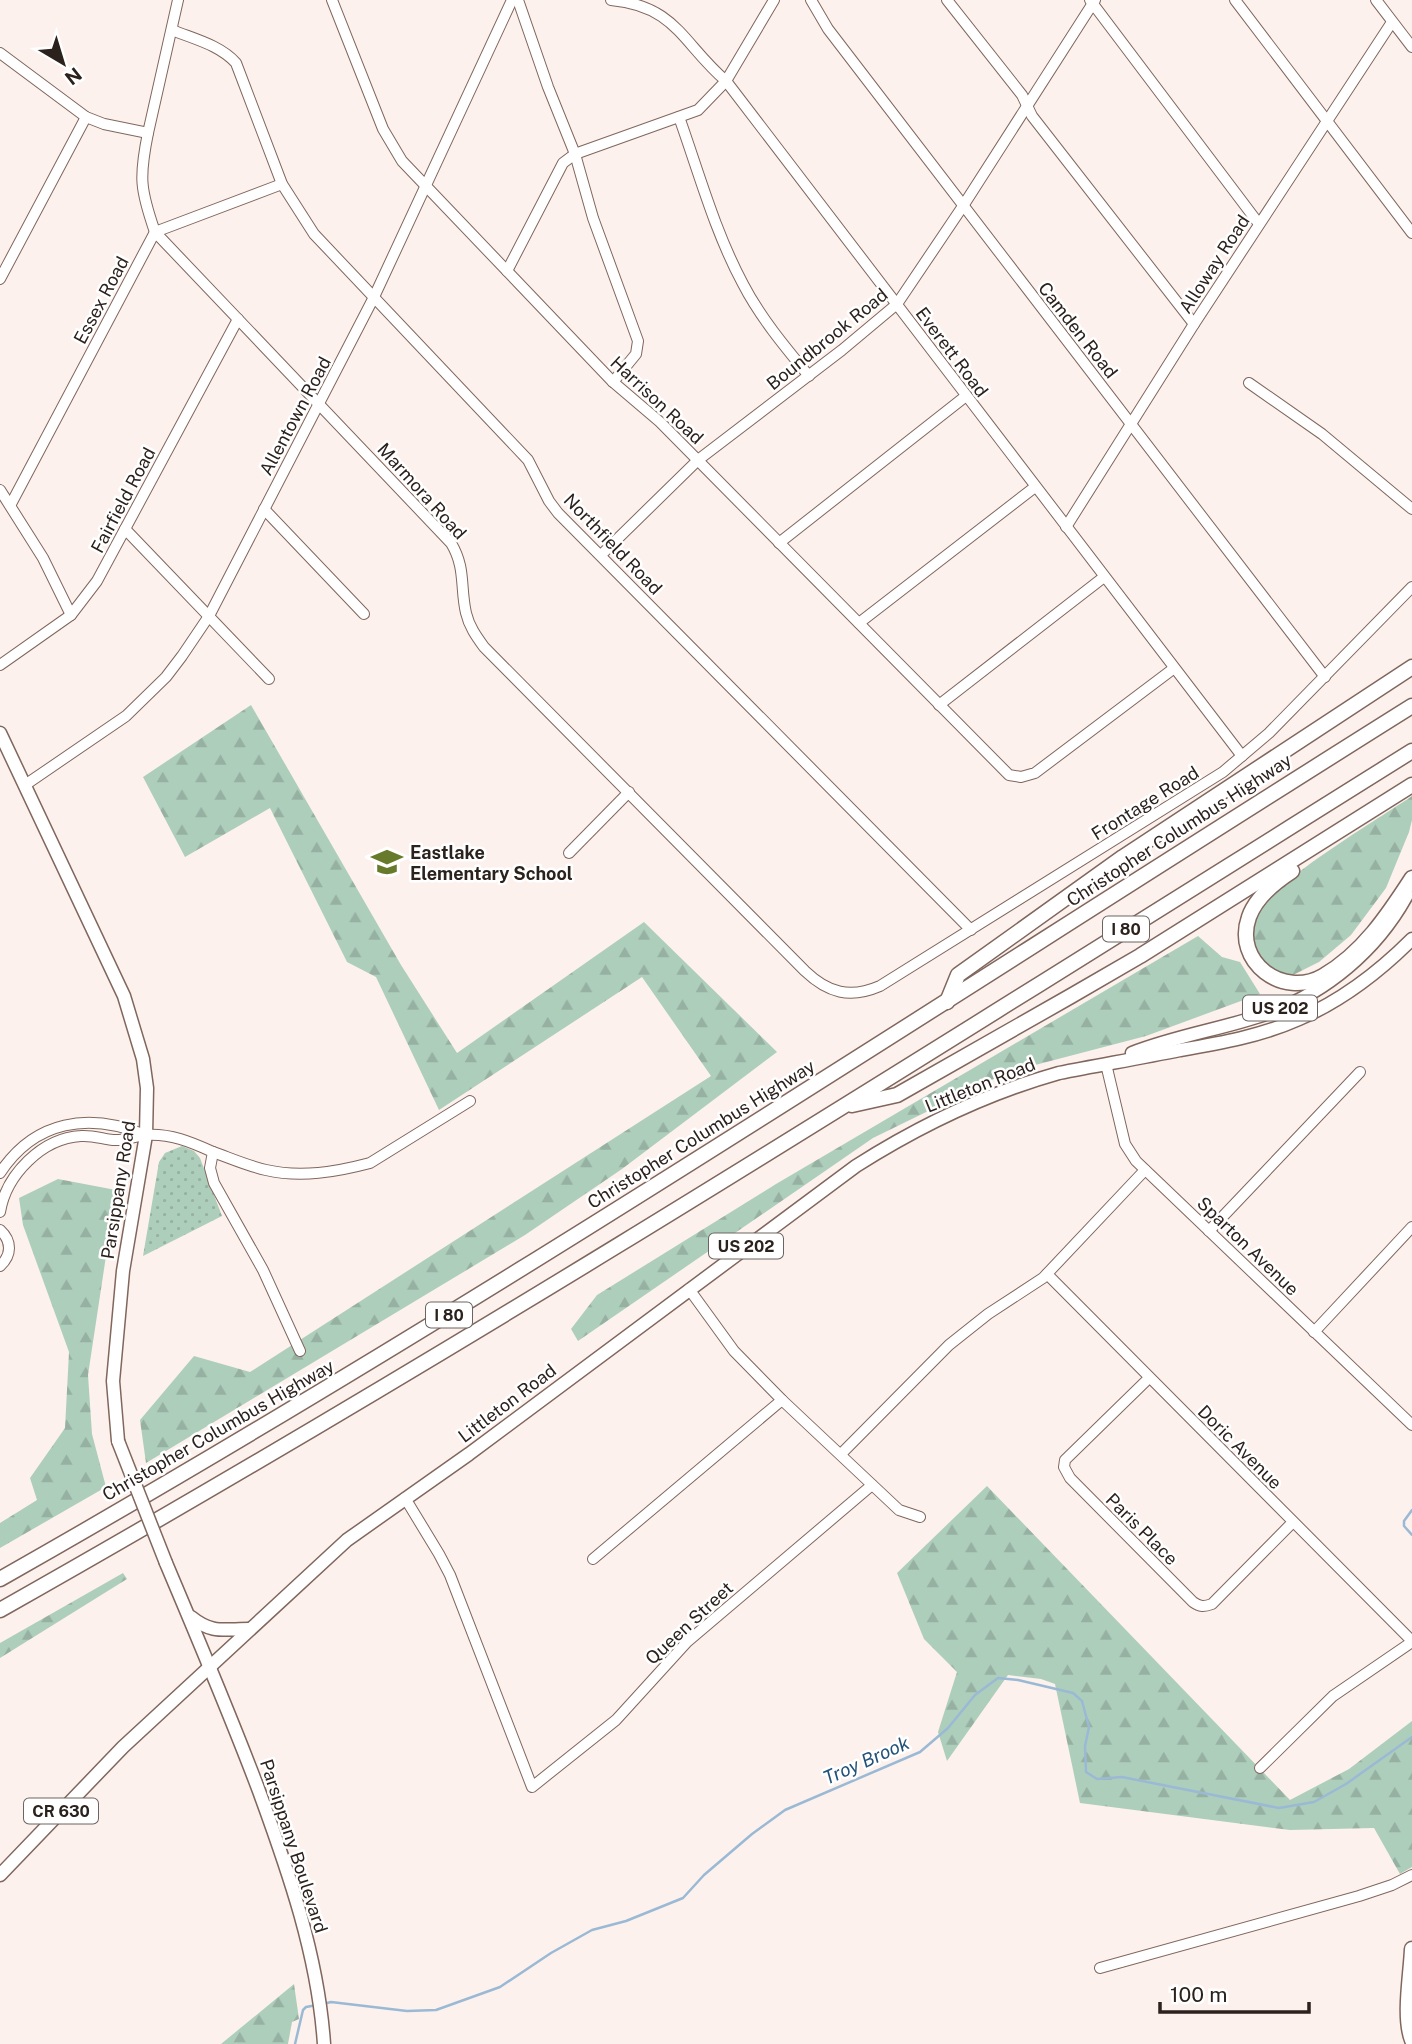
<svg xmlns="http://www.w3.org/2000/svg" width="1412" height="2044" viewBox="0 0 1412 2044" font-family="'Public Sans',sans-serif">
  <defs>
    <pattern id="green-dots" width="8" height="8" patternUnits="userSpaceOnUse" patternTransform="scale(1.75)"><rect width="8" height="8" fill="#aecebc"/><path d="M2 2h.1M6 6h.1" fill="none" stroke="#96b1a1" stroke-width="1.8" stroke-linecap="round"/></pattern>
    <pattern id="forest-firs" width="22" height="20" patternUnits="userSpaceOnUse" patternTransform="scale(1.75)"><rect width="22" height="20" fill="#aecebc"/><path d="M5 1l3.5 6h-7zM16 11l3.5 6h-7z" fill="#96b1a1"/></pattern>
  </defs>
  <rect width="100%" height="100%" fill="#fdf1ed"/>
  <path fill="url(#green-dots)" d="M182,1146L194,1151L200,1158L222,1216L143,1256L159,1162L165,1153Z"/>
  <g fill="url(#forest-firs)">
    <path d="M251,705L401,965L457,1053L644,922L777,1052L622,1169L525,1235L146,1463L140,1420L194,1356L250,1372L711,1076L642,977L439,1110L376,977L347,962L270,808L185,857L143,777Z"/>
    <path d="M1412,796V820L1409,832L1386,888L1351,935L1319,962L1287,978C1262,965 1241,943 1257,913C1275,880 1377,820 1412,796Z"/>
    <path d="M1198,936L1222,957L1240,962L1260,994L1146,1036L1008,1072L873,1138L578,1341L571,1329L597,1295L776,1184Z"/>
    <path d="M58,1179L116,1190L88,1375L92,1434L106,1487L0,1548V1523L37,1500L30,1478L65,1428L69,1352L23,1225L19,1198Z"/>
    <path d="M987,1486L1290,1800L1349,1769L1412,1721V1867L1400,1874L1374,1828L1290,1830L1080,1803L1055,1684L1041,1679L1008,1675L947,1761L938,1732L957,1672L924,1639L897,1573Z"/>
    <path d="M123,1573L127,1579L0,1658V1643Z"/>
    <path d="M294,1984L299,2019L292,2022L288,2044H221Z"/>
  </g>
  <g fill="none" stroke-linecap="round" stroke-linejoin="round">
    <g stroke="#9ab9d5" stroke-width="2.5">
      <path d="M1412,1510L1404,1521V1526L1412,1535"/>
      <path d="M323,2004L331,2002L407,2011L436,2010L500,1987L551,1953L592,1930L626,1921L683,1898L704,1875L752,1834L785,1810L920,1752L948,1728L975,1695L998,1678L1018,1680L1073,1693L1082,1701L1089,1727L1085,1746L1086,1772L1097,1779L1122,1777L1279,1808L1314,1802L1346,1784L1412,1737"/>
      <path d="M295,2044L303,2010L306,2007L317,2005"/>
    </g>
    <defs>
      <g id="minor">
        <path d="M332,0L383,129L402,161L613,382L660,422L1009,775L1021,777L1035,773L1173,669"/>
        <path d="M518,0L548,87L575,154L593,218L638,341L636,354L613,382"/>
        <path d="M611,0C676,6 682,43 726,81L1242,756"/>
        <path d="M811,0L828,29L1325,677"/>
        <path d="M947,0L1022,95L1032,116L1194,324"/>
        <path d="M1090,0L1259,224"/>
        <path d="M1235,0L1412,233"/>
        <path d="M1376,0L1412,47"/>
        <path d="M172,30C194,39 220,45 236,63L282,184L314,234L528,460L549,501L558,513L971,930"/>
        <path d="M0,53L86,117L104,124L148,133L178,0"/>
        <path d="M679,117C699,173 715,232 743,284C760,317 785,347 809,376"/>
        <path d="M148,133C139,177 140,189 155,232L451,543C466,568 460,587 466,613C469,626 476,636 484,647L805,971C828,993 850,999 880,986L1223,772L1269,733L1412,587"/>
        <path d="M507,271L563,163L575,154L698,110L726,81L774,0"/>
        <path d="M0,279L86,117"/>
        <path d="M1249,383L1322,434L1412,509"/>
        <path d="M0,490L43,558L71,615"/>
        <path d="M11,504L155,232L282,184"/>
        <path d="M264,509L364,614"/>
        <path d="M1066,527L1194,324L1392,22"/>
        <path d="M125,529L269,679"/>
        <path d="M779,543L966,396"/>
        <path d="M601,555L698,460L842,350L897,304L963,206L1095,0"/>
        <path d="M859,623L1035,487"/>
        <path d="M0,665L71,615L97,581L238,319"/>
        <path d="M939,705L1104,577"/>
        <path d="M25,785L126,716L166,677L182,656L209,616L374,297L512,0"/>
        <path d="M569,853L629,792"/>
        <path d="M1106,1064L1125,1144L1136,1161L1412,1425"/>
        <path d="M213,1152C230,1158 248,1166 266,1170C301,1178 336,1172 370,1163L470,1101"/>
        <path d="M0,1173C35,1120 89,1112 145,1135"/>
        <path d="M0,1212C6,1175 42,1138 81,1136C92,1135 103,1139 113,1140C124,1141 135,1136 145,1135C170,1133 191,1142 213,1152L210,1168L214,1183L263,1270L300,1351"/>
        <path d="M0,1230C12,1241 12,1255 0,1266"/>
        <path d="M1209,1231L1360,1072"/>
        <path d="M1047,1274L1412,1641"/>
        <path d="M689,1289L734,1351L782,1400L899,1510L920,1517"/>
        <path d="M1314,1332L1412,1227"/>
        <path d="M1149,1378L1065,1460L1064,1467L1070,1478L1193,1602C1200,1607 1204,1607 1212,1604L1293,1522"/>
        <path d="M841,1454L949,1345L988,1314L1043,1278L1145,1170"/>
        <path d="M405,1498L439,1554L450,1575L532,1787L616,1720L687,1642L872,1485"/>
        <path d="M593,1559L782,1400"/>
        <path d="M1260,1768L1333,1696L1412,1642"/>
        <path d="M1100,1968L1359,1896L1392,1885L1412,1875"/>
      </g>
      <g id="major">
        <path d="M0,733L124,996L143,1059L147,1088L146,1135L123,1271L113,1381L118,1441"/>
        <path d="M1132,1053C1175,1036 1222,1029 1266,1014C1326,993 1377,950 1407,895"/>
        <path d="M166,1563C198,1639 230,1714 259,1791C289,1873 318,1956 324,2044"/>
        <path d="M191,1617C212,1634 224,1629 249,1629"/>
        <path d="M0,1875L123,1747L347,1540L469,1454L856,1166C919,1126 988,1093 1059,1073C1100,1065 1140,1058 1180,1050C1221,1043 1261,1036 1299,1019C1343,1000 1379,972 1412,939"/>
      </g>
      <g id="highway">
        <path d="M1292,871C1275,882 1256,897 1249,917C1233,962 1283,999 1323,976C1362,954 1388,915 1412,878"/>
        <path d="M947,1002L958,975L1123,857L1412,667"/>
        <path d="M852,1105L897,1095L1071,996L1140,956L1412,785"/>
        <path d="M0,1579C482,1306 943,1000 1412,706"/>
        <path d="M0,1610C480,1339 945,1043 1412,751"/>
        <path d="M1412,1949C1411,1974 1403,2017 1412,2040"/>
      </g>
    </defs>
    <use href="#minor" stroke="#80675d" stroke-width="12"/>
    <use href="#major" stroke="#80675d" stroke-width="15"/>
    <use href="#highway" stroke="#80675d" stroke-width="17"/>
    <use href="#minor" stroke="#fff" stroke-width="10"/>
    <use href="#major" stroke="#fff" stroke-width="12"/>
    <use href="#highway" stroke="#fff" stroke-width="14"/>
    <defs>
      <path id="major-bridge" d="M118,1441L166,1563"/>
    </defs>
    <use href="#major-bridge" stroke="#80675d" stroke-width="15" stroke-linecap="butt"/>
    <use href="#major-bridge" stroke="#fff" stroke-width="12"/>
  </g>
  <defs>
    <symbol id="school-bare" viewBox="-9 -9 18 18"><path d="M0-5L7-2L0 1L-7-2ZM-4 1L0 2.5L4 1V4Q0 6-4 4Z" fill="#677a2b" stroke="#fff" stroke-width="2.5" paint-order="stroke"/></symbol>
  </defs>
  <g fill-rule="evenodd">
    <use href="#school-bare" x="365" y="840" width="44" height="44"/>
  </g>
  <g text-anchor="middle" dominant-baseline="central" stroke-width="5" stroke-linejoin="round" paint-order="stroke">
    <g fill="#fff" stroke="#6b6461" stroke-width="2">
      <rect x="1103" y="916.5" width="46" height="25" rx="5"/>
      <rect x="1243" y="995.5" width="74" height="25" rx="5"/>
      <rect x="709" y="1233.5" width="74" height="25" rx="5"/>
      <rect x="426" y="1302.5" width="46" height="25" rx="5"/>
      <rect x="24" y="1798.5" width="74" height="25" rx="5"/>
    </g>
    <g font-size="16" font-weight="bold" fill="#2b211d">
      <text x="1126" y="929">I 80</text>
      <text x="1280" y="1008">US 202</text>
      <text x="746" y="1246">US 202</text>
      <text x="449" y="1315">I 80</text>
      <text x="61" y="1811">CR 630</text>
    </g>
    <g font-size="18" fill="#2b211d" stroke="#fff">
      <text transform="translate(1214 264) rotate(-57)">Alloway Road</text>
      <text transform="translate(101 300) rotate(-62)">Essex Road</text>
      <text transform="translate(1078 330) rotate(52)">Camden Road</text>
      <text transform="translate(827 339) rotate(-39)">Boundbrook Road</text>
      <text transform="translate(952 352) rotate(53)">Everett Road</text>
      <text transform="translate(657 400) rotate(43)">Harrison Road</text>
      <text transform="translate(295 416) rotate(-62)">Allentown Road</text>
      <text transform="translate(422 491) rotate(48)">Marmora Road</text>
      <text transform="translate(123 500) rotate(-62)">Fairfield Road</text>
      <text transform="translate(613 544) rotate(46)">Northfield Road</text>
      <text transform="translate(1145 803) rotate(-32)">Frontage Road</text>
      <text transform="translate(1179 830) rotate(-33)">Christopher Columbus Highway</text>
      <text transform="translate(980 1085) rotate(-22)">Littleton Road</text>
      <text transform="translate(701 1134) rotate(-32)">Christopher Columbus Highway</text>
      <text transform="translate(118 1190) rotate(-81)">Parsippany Road</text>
      <text transform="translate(1248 1246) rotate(44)">Sparton Avenue</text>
      <text transform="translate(507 1403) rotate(-37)">Littleton Road</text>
      <text transform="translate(218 1430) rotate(-30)">Christopher Columbus Highway</text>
      <text transform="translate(1240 1447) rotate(45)">Doric Avenue</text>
      <text transform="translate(1142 1529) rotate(45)">Paris Place</text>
      <text transform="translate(689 1623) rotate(-43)">Queen Street</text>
      <text transform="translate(294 1846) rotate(72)">Parsippany Boulevard</text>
    </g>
    <g font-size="18" font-weight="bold" fill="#2b211d" stroke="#fff" text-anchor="start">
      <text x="410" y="852">Eastlake<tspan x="410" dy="21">Elementary School</tspan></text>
    </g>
    <g font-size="19" font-style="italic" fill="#235279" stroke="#fff">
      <text transform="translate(866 1760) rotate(-24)">Troy Brook</text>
    </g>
  </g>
  <g transform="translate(63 63) rotate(142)" stroke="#ffffff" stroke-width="5" paint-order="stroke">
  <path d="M0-5L12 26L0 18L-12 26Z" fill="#2b211d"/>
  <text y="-10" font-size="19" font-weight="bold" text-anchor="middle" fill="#2b211d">N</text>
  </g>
  <path d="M1160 2002v10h149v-10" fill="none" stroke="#2b211d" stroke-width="3.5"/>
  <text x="1170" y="2002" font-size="21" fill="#2b211d" stroke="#ffffff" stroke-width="5" paint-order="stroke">100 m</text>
</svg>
